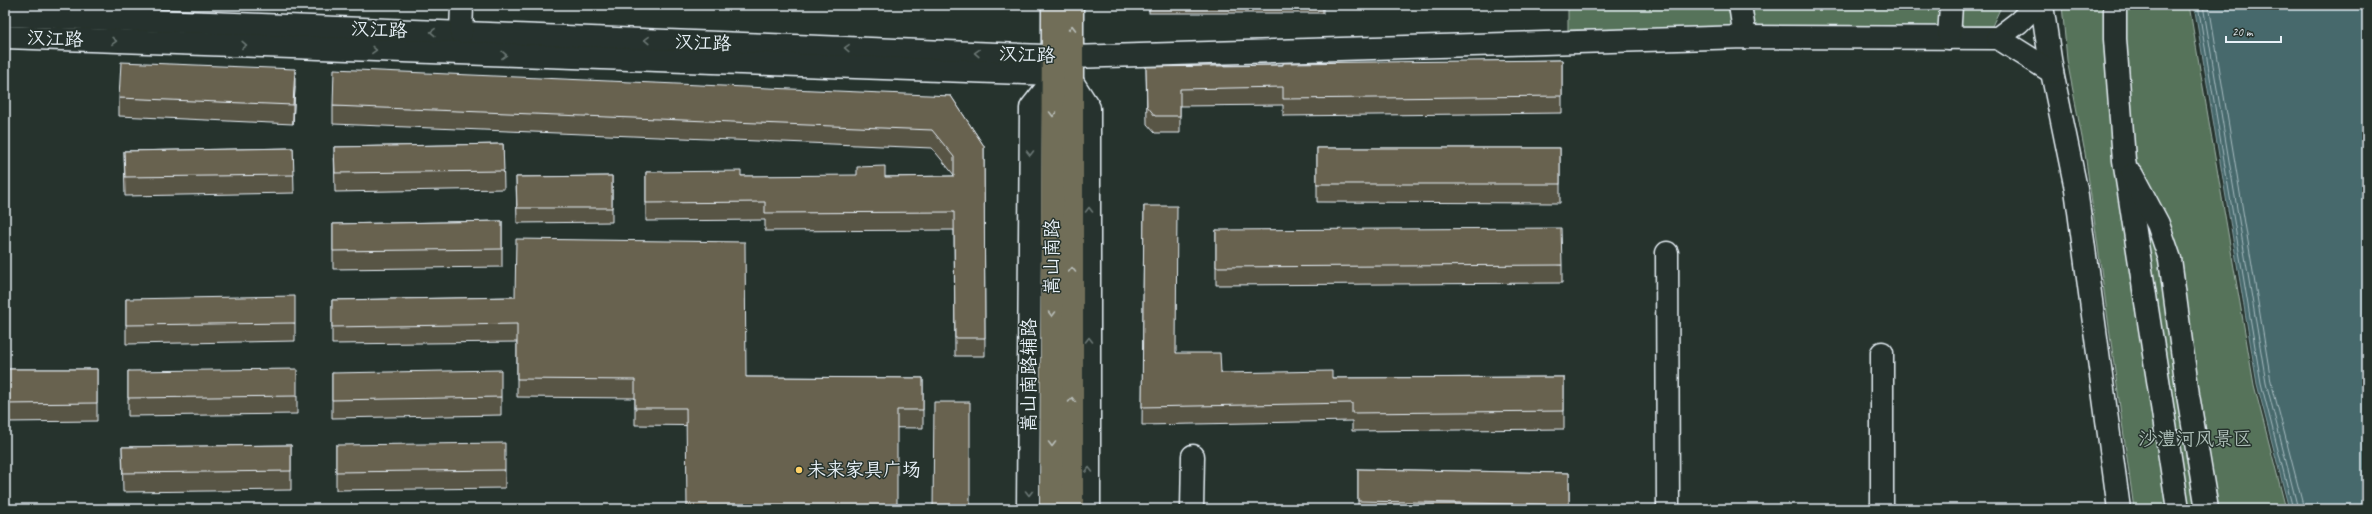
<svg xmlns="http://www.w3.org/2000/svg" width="2372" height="514" viewBox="0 0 2372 514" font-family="Caveat,'LXGW WenKai TC',sans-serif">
  <rect width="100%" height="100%" fill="#26332d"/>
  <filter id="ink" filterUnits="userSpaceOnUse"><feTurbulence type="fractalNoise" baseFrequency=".025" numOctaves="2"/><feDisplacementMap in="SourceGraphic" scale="8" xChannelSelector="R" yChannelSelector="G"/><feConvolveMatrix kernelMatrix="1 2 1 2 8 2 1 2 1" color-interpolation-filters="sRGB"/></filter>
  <g filter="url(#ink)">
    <g fill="#57735a" stroke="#a0b2a9">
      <path d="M1568,5H2002L1992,26L1568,30Z"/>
      <path d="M2062,5H2189L2254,385L2286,509H2134L2085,153L2067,60Z"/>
    </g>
    <path fill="#46696c" stroke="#879fa4" d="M2194,5H2367V509H2289L2257,384Z"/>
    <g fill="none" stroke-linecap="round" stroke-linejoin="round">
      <g stroke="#a7bbc0" stroke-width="1">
        <path d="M2198,5L2261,383L2293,509"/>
        <path d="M2203,5L2266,382L2298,509"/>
        <path d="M2209,5L2271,381L2304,509"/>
      </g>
      <defs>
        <g id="minor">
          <path d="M1740,5L1745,37"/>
          <path d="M2042,5L2052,72L2076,189L2119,509"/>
          <path d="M2115,5V39L2124,160L2178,509"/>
          <path d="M5,15L1071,57L1745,37L1998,38L2019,22L2036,5"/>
          <path d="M461,33L462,5"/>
          <path d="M5,37L1053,74L1066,62"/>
          <path d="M1949,38L1951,5"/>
          <path d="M1998,38L2052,72"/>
          <path d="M1071,80L1089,108V509"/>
          <path d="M2132,175L2158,224L2170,259L2188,395L2207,509"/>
          <path d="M1667,253L1668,509"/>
          <path d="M1882,353V509"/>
          <path d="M1028,509L1031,108L1053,80"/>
          <path d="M1192,509L1193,456"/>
        </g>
        <g id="major">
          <path d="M1072,5V509"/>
          <path d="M1051,509L1053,5"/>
        </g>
      </defs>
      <use href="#minor" stroke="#e8f1f8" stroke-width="25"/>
      <use href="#major" stroke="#e8f1f8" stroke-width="25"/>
      <use href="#minor" stroke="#26332d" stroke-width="22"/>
      <use href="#major" stroke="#716e59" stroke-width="22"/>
    </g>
    <g fill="#595445" stroke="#e8f1f8">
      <rect x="1149" y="5" width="174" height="8"/>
      <path d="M1562,60V113L1283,116V105L1180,106V133H1155L1147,124L1146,67Z"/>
      <path d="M295,87L293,124L119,116V98Z"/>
      <path d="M951,96L984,146L985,356H955L954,230L765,231V220L646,221V172L741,176L885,177L954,176V175L932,148L333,124V106Z"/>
      <path d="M503,144L504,189L335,192L334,147Z"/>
      <path d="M293,148L294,193L125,196L124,151Z"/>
      <path d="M1317,148H1560V203L1317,202Z"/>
      <path d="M612,176V222L517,223L516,177Z"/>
      <path d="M1144,206L1176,353L1221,373L1332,378L1564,377V429L1352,431V421L1142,425Z"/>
      <path d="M502,221V267L333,269V224Z"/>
      <path d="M1216,230L1562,265V283L1216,285Z"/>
      <path d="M515,297L746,377L923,378V428L635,425V398L517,397V342L332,344V300Z"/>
      <path d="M126,299L295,323V341L126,344Z"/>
      <path d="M5,369H97V421L5,422Z"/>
      <path d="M128,371L297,396V414L128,416Z"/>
      <path d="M332,373L501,397V415L332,418Z"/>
      <path d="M291,445V490L123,492L122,447Z"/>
      <path d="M336,445L505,470V488L336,490Z"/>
      <path d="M1358,469L1569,473V509H1358Z"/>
    </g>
    <path fill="#494538" stroke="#e8f1f8" d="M295,69V87L293,124V105Z"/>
    <g fill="#686250" stroke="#e8f1f8">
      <path d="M1562,60V96L1283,99V87L1180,89V116H1155L1147,106L1146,67L1283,65V63Z"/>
      <path d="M121,62L295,69L293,105L119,98Z"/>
      <path d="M334,69L951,96L984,146L985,338H955L954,212L765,213V202L646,203V172L741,171V176L857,175V167L885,166V177L954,176V157L932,130L333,106Z"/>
      <path d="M503,144L504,171L335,173L334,147Z"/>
      <path d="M293,148L294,175L125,177L124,151Z"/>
      <rect x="1317" y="148" width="243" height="36"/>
      <path d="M612,176V208H517L516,177Z"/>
      <path d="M1144,206H1177L1176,353H1220L1221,373L1332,371V378L1564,377V411L1352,413V403L1142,407Z"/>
      <path d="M502,221V249L333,251V224Z"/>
      <path d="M1561,228L1562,265L1216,267V230Z"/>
      <path d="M516,239L745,242L746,377L923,378V410H897V509H687L686,408H635V380L517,379V324L332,327V300L515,297Z"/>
      <path d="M295,296V323L126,325V299Z"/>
      <path d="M5,369H97V403L5,404Z"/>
      <path d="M297,369V396L128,398V371Z"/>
      <path d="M501,370V397L332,400V373Z"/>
      <path d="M934,402H970V509H933Z"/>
      <path d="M505,443V470L336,472V445Z"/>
      <path d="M291,445V471L123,473L122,447Z"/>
      <path d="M1358,469L1569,473V505L1358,501Z"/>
    </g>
    <defs><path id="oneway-chevron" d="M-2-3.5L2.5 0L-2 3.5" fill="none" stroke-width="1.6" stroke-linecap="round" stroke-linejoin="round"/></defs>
    <g stroke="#b8bdb8">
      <use href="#oneway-chevron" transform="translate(1072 28) rotate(-89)"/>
      <use href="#oneway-chevron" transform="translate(1053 114) rotate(90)"/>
      <use href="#oneway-chevron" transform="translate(1072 270) rotate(-90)"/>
      <use href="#oneway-chevron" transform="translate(1052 314) rotate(90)"/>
      <use href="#oneway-chevron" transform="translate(1072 400) rotate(-90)"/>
      <use href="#oneway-chevron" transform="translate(1052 444) rotate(90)"/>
    </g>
    <g stroke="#6a7674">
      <use href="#oneway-chevron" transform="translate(433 32) rotate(-178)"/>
      <use href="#oneway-chevron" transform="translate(647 40) rotate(-178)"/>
      <use href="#oneway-chevron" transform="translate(114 41) rotate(2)"/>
      <use href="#oneway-chevron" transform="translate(244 45) rotate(2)"/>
      <use href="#oneway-chevron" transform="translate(847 48) rotate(-178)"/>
      <use href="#oneway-chevron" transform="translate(374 50) rotate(2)"/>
      <use href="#oneway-chevron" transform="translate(977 53) rotate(-178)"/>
      <use href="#oneway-chevron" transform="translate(504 55) rotate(2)"/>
      <use href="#oneway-chevron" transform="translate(1030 153) rotate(90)"/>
      <use href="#oneway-chevron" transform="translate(1089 210) rotate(-90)"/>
      <use href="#oneway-chevron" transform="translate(1089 340) rotate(-90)"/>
      <use href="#oneway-chevron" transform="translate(1089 470) rotate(-90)"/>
      <use href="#oneway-chevron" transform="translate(1029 493) rotate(90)"/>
    </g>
  </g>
  <circle fill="#ffd166" stroke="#26332d" stroke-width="1.5" cx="799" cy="470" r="4"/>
  <g text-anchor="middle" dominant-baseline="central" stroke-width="3" stroke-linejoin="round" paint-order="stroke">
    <g font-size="19" fill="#e8f1f8" stroke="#26332d">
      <text transform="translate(379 30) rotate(2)">汉江路</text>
      <text transform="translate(55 39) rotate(2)">汉江路</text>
      <text transform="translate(703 43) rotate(2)">汉江路</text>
      <text transform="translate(1027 55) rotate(2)">汉江路</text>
      <text transform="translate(1052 257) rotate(-90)">嵩山南路</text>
      <text transform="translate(1029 375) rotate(-90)">嵩山南路辅路</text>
    </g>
    <g font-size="19" fill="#aebfb9" stroke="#26332d">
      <text x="2195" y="439">沙澧河风景区</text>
    </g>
    <g font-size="19" fill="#e8f1f8" stroke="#26332d" text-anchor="start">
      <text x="807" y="470">未来家具广场</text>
    </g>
  </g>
  <rect width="2372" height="514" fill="none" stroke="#26332d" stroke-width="20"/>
  <rect x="10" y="10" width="2352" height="494" fill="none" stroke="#e8f1f8" stroke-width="1.5" filter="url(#ink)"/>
  <path d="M2226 36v6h55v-6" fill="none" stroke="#e8f1f8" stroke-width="2"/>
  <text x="2232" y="36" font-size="12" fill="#e8f1f8" stroke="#26332d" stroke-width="3" paint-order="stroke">20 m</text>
</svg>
